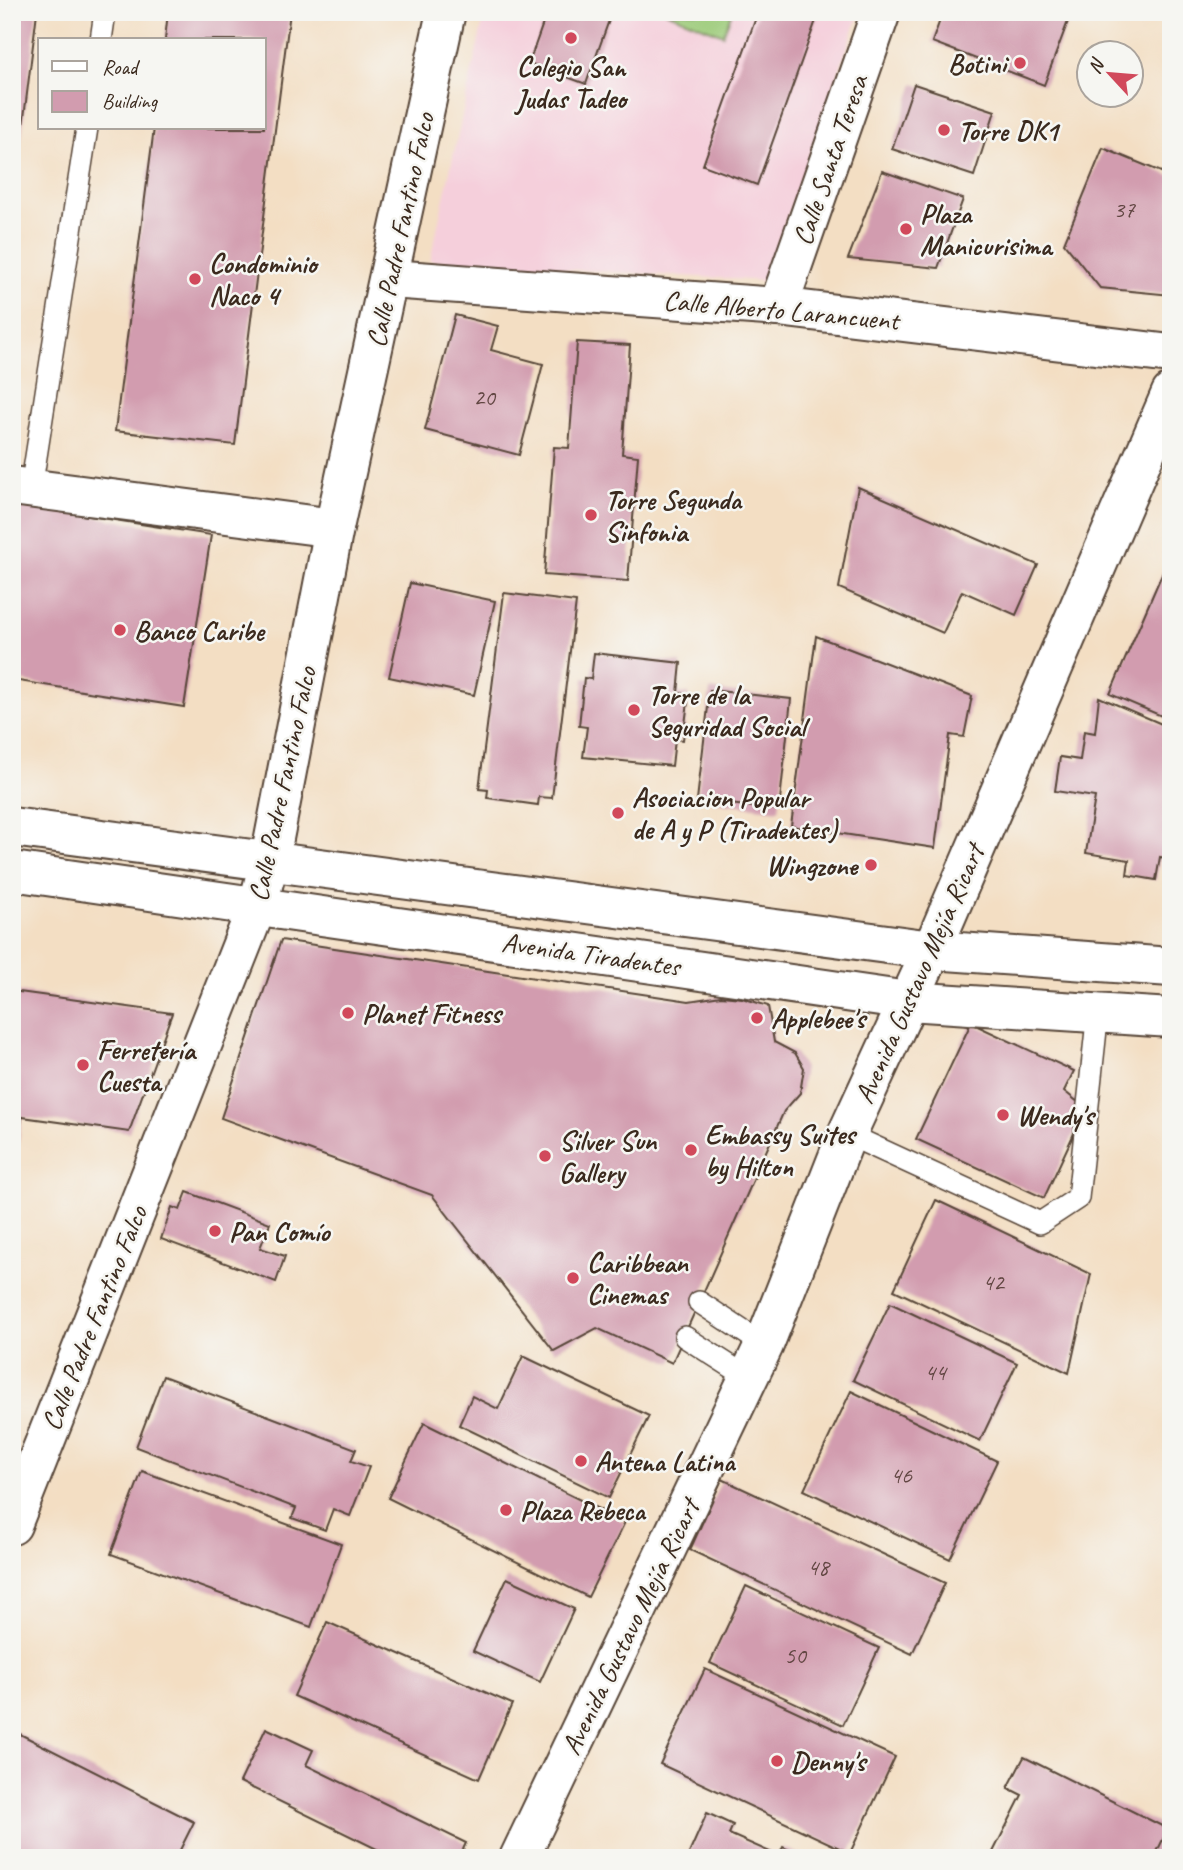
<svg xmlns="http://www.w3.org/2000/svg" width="1183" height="1870" viewBox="0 0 1183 1870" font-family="Caveat,sans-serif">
  <rect width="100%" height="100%" fill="#f6f6f2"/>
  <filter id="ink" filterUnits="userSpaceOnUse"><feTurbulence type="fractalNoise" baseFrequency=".0143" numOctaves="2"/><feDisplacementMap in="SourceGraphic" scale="14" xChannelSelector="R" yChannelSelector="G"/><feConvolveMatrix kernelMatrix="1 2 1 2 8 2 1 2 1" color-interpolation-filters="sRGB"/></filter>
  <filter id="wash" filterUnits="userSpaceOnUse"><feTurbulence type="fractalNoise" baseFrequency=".00686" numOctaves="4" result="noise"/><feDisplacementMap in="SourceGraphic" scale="28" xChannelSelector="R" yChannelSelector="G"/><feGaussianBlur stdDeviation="1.57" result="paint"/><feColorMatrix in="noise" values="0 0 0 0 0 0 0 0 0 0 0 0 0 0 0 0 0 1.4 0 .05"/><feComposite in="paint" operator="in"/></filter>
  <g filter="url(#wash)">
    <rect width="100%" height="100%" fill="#f3dec3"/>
    <path fill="#f5cfdb" d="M485,12H860L765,281L430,261Z"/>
    <path fill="#9ccb79" stroke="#6c7a4c" stroke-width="2" d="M666,12H732L723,35Z"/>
    <g id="blocks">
      <g fill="#d29caf">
        <path d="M12,12H37L14,199H12Z"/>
        <path d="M168,12H290L235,445L115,431L154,128H264V40H165Z"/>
        <path d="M547,12H612L586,84L529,63Z"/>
        <path d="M758,12H819L757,185L703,165Z"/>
        <path d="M943,12H1061L1070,16L1044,85L932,42Z"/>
        <path d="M914,84L995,111L974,176L892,149Z"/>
        <path d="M1103,148L1171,176V295L1100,288L1064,243Z"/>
        <path d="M882,171L963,199L938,268L848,259Z"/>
        <path d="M455,315L498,326L491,350L543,364L519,455L425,430Z"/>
        <path d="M577,342L630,345L622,454L638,456L628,581L544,575L554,447L569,448Z"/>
        <path d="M858,487L1038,565L1016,615L962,591L943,633L839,588Z"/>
        <path d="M12,504L211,535L184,707L12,680Z"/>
        <path d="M1171,553V720L1110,694Z"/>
        <path d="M410,583L495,601L474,695L389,677Z"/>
        <path d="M504,593L576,602L552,798L539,797L538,805L487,798L488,790L479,789Z"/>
        <path d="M816,636L972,696L964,737L950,735L935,848L791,826Z"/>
        <path d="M594,653L681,663L678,693L689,694L683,740L675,739L672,766L583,757L587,727L579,726L584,678L591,679Z"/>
        <path d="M710,690L791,699L779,810L697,800Z"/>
        <path d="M1099,697L1171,728V859L1160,857L1156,880L1127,875L1129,860L1086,853L1095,797L1055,791L1060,757L1080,760L1084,731L1095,733Z"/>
        <path d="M281,940L689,1001L721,996L742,998L768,1006L774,1042L795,1053L804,1068L800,1093L784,1111L672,1363L597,1328L554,1351L432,1195L221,1118Z"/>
        <path d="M12,991L172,1013L129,1132L22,1117L14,1178Z"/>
        <path d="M971,1023L1074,1071L1064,1091L1079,1103L1077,1127L1044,1198L916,1139Z"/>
        <path d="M187,1192L270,1223L260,1248L285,1256L276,1282L161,1239L172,1207L180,1210Z"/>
        <path d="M936,1200L1091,1274L1069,1373L894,1290Z"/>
        <path d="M890,1303L1017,1363L980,1441L853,1380Z"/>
        <path d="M523,1356L649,1416L609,1498L459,1425L472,1396L498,1409Z"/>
        <path d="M163,1376L356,1449L351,1461L369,1467L350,1516L333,1509L325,1530L292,1518L296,1508L136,1447Z"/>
        <path d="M851,1391L997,1461L950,1559L804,1490Z"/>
        <path d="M424,1423L625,1522L588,1597L388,1498Z"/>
        <path d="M142,1471L341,1544L311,1627L111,1554Z"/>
        <path d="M722,1479L945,1583L912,1654L690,1550Z"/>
        <path d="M507,1578L574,1609L540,1682L473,1651Z"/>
        <path d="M746,1586L879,1648L843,1725L710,1663Z"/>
        <path d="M327,1622L512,1704L479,1779L294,1696Z"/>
        <path d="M705,1669L895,1757L850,1853L660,1764Z"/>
        <path d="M266,1728L313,1750L306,1765L466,1843L459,1858H395L240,1782Z"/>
        <path d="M12,1730L194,1822L176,1858H12Z"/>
        <path d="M1024,1757L1168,1829L1154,1858H990L1022,1795L1008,1788Z"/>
        <path d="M707,1813L733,1825L729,1834L779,1856L783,1847L807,1858H687Z"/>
      </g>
    </g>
  </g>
  <g filter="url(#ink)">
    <use href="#blocks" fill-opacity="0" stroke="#574537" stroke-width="2"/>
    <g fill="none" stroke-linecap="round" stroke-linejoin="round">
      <defs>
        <g id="service">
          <path d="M101,40L105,12"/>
          <path d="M31,489L87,128"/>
          <path d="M847,1134L1040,1223L1078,1198L1098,1011"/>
          <path d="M699,1302L764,1345"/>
          <path d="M685,1337L749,1378"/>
        </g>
        <g id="minor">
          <path d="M390,279L778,307L1171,354"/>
          <path d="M778,307L881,12"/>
          <path d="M12,486L334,528"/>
          <path d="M12,1525L258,904L270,859L334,528L446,12"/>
        </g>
        <path id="tertiary" d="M519,1858L764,1345L847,1134L932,950L1171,393"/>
        <g id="secondary">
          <path d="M12,827L932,950L1171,967"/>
          <path d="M12,871L908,1001L1171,1018"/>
        </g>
      </defs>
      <use href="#service" stroke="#574537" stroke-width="24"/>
      <use href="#minor" stroke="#574537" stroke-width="42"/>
      <use href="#tertiary" stroke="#574537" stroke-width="42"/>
      <use href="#secondary" stroke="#574537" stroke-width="42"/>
      <use href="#service" stroke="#fff" stroke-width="21"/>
      <use href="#minor" stroke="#fff" stroke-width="38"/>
      <use href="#tertiary" stroke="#fff" stroke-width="38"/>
      <use href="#secondary" stroke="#fff" stroke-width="38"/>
    </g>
  </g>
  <g fill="#d1495b" stroke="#f6f6f2" stroke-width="2.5">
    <circle cx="571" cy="38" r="7"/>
    <circle cx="1020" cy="63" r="7"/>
    <circle cx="944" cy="130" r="7"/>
    <circle cx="906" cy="229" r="7"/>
    <circle cx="195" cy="279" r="7"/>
    <circle cx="591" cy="515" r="7"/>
    <circle cx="120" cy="630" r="7"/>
    <circle cx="634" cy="710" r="7"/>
    <circle cx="618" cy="813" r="7"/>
    <circle cx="871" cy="865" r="7"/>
    <circle cx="348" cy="1013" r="7"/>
    <circle cx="757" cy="1018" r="7"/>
    <circle cx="83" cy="1065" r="7"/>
    <circle cx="1003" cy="1115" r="7"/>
    <circle cx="691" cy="1150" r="7"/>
    <circle cx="545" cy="1156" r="7"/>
    <circle cx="215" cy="1231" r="7"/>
    <circle cx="573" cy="1278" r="7"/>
    <circle cx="581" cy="1461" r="7"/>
    <circle cx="506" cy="1510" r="7"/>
    <circle cx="777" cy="1761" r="7"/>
  </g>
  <g text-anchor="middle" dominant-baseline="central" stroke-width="5" stroke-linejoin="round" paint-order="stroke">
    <g font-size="24" fill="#614642">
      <text x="1124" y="209">37</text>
      <text x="484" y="397">20</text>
      <text x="993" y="1282">42</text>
      <text x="935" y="1372">44</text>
      <text x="901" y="1475">46</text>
      <text x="818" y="1567">48</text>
      <text x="795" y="1655">50</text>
    </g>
    <g font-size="28" font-weight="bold" fill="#3b2a1e" stroke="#f6f6f2" text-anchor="start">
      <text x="1006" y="63" text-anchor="end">Botini</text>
      <text x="571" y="66" text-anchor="middle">Colegio San<tspan x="571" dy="32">Judas Tadeo</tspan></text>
      <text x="958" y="130">Torre DK1</text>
      <text x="920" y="213">Plaza<tspan x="920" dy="32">Manicurisima</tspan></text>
      <text x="209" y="263">Condominio<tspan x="209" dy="32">Naco 4</tspan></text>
      <text x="605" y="499">Torre Segunda<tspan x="605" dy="32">Sinfonia</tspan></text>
      <text x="134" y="630">Banco Caribe</text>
      <text x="648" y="694">Torre de la<tspan x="648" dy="32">Seguridad Social</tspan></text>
      <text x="632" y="797">Asociacion Popular<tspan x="632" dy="32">de A y P (Tiradentes)</tspan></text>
      <text x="857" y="865" text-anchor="end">Wingzone</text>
      <text x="362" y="1013">Planet Fitness</text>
      <text x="771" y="1018">Applebee's</text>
      <text x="97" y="1049">Ferretería<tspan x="97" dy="32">Cuesta</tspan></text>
      <text x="1017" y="1115">Wendy's</text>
      <text x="705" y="1134">Embassy Suites<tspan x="705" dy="32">by Hilton</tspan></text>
      <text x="559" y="1140">Silver Sun<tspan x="559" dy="32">Gallery</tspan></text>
      <text x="229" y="1231">Pan Comío</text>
      <text x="587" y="1262">Caribbean<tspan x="587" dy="32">Cinemas</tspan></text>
      <text x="595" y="1461">Antena Latina</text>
      <text x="520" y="1510">Plaza Rebeca</text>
      <text x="791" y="1761">Denny's</text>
    </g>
    <g font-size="28" fill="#3b2a1e" stroke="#f6f6f2">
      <text transform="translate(830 160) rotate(-71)">Calle Santa Teresa</text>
      <text transform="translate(400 230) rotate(-78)">Calle Padre Fantino Falco</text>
      <text transform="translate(781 310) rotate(5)">Calle Alberto Larancuent</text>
      <text transform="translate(282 784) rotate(-78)">Calle Padre Fantino Falco</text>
      <text transform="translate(591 954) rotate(8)">Avenida Tiradentes</text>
      <text transform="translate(919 974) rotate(-66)">Avenida Gustavo Mejía Ricart</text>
      <text transform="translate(94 1318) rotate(-68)">Calle Padre Fantino Falco</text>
      <text transform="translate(630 1627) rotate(-64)">Avenida Gustavo Mejía Ricart</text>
    </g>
  </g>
  <rect width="1183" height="1870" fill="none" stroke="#f6f6f2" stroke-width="42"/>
  <rect x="38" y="38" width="228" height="91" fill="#f6f6f2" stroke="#aba49d" stroke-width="2"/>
  <rect x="52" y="61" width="35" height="10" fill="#ffffff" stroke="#aba49d" stroke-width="2"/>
  <text x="102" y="74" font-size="21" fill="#3b2a1e">Road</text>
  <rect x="52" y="91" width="35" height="21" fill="#d29caf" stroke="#aba49d" stroke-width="2"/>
  <text x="102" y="108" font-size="21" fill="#3b2a1e">Building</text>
  <g transform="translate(1110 74) rotate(296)"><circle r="33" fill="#f6f6f2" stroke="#aba49d" stroke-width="2"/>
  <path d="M0-5L12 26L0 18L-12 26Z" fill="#d1495b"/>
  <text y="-10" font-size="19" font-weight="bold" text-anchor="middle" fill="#3b2a1e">N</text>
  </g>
</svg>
